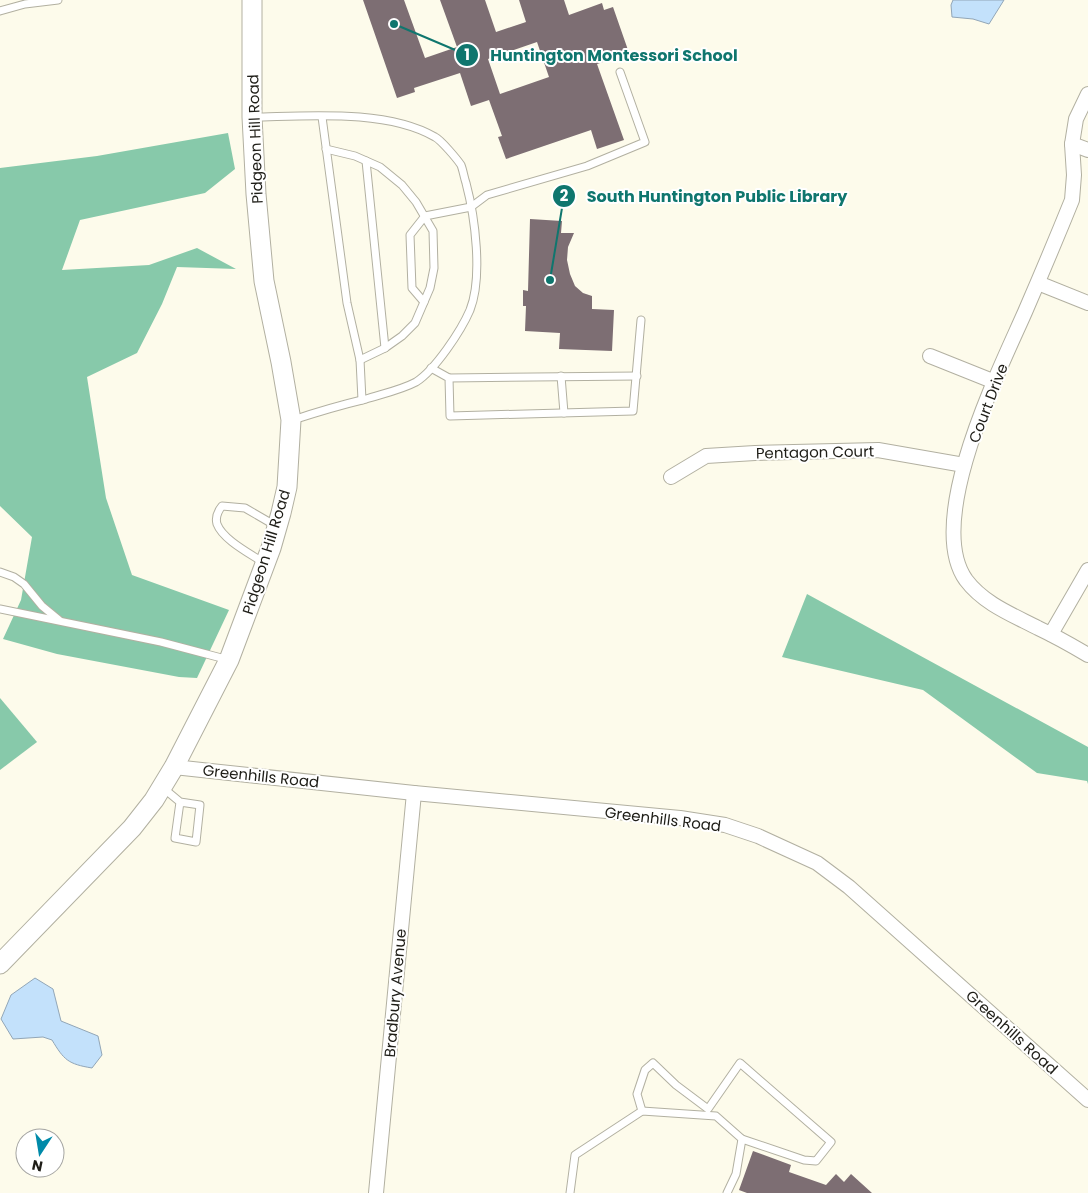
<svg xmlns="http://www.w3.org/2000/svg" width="1088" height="1193" viewBox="0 0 1088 1193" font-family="Poppins,sans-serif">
  <rect width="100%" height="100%" fill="#fdfbeb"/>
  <g fill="#87c9aa">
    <path d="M228,133L235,169L205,193L80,220L62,270L149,265L197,248L236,269L177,267L162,304L137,353L87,377L106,498L132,575L229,610L197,678L179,677L57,654L3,639L21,600L32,537L0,506V168L97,156Z"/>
    <path d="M807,594L1088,747V784L1087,781L1037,773L923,690L782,657Z"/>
    <path d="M0,698L37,742L0,770Z"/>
  </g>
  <g fill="#c3e1fb" stroke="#92a6b7">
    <path d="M953,0H1004L989,24L973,19L952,17L951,5Z"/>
    <path d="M35,978L53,989L61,1021L98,1036L102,1055L92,1068C68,1064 64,1060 52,1040L43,1037L13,1039L1,1019L11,995Z"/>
  </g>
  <g fill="#7d6e73" fill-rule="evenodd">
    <path d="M363,0H404L425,58L457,47L440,0H485L496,32L526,22L519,0H564L569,15L602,3L604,10L613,7L628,50L620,52L621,56L597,64L624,140L597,149L591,130L506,159L498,137L502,136L489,100L471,106L460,73L414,88L415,92L397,98ZM537,42L549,77L500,94L488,59Z"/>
    <path d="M530,219L562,221L561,233H574L568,247L567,260L570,274L575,286L583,293L592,296V309L614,310L612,351L559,349L560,333L525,331L526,306H523V290L528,291Z"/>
    <path d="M753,1151L791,1165L789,1172L826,1185L836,1174L844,1182L851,1174L872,1193H747L739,1190Z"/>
  </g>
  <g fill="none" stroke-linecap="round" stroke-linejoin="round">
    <defs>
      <g id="lane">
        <path d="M0,11L25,4L58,0"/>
        <path d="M254,117C308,116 387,109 435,137C441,140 457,159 461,165C463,170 464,177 466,183C475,217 483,277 470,310C461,331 435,370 416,382C401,390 382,394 366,399C341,405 317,412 293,420"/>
        <path d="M322,117L347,303L360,360L362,400"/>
        <path d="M326,149L355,156L380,167L402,185L416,202L433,231L434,268L430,288L415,323L402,336L385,348L360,360"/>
        <path d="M366,161L385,348"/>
        <path d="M424,302L412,288L410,235L425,216L471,207L487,195L587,166L645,142L620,72"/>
        <path d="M431,368L449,378L450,416L633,411L641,320"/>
        <path d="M561,376L564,413"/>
        <path d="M449,378L637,376"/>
        <path d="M264,563C251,554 223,540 217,524C215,517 218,511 222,506L245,508L276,526"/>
        <path d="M0,572L14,577L24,584L42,606L59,620"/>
        <path d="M0,609L161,642L229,660"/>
        <path d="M162,787L180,802L200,805L196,842L175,838L180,802"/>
        <path d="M642,1111L637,1094L645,1070L653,1063L676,1085L708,1109L740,1063L831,1142L816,1161L804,1160L742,1139L736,1174L727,1193"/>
        <path d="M570,1193L575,1155L642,1111L716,1116L742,1139"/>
      </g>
      <g id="street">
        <path d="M1088,94L1076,119L1072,144L1074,175L1072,200C1057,237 1041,275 1025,312C999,371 924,521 966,580C984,604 1013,615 1038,628C1055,636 1071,645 1088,655"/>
        <path d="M1072,144L1088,150"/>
        <path d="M1038,283L1088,303"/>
        <path d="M930,356L995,382"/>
        <path d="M671,477L706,456L755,453L878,450L964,465"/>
        <path d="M1051,634L1088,570"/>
        <path d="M174,767L414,793L680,818L725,825L758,836L817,863L849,887L1088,1100"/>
        <path d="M376,1193L414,793"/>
      </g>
      <path id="secondary" d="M0,964L132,828L154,800L174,767L229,660L271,548L281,513L287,487L291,420L281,362L264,281L256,194L252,117V0"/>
    </defs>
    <use href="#lane" stroke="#b2b0a1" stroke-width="9"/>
    <use href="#street" stroke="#b2b0a1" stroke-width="16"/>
    <use href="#secondary" stroke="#b2b0a1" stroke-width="21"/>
    <use href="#lane" stroke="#fff" stroke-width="7"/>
    <use href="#street" stroke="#fff" stroke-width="14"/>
    <use href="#secondary" stroke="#fff" stroke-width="19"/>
  </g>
  <g text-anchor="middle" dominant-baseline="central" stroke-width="4" stroke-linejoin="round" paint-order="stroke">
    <g font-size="15" fill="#1e1d17" stroke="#fff">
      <text transform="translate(255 139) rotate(-92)">Pidgeon Hill Road</text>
      <text transform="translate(988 403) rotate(-69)">Court Drive</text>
      <text transform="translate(815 452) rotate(-1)">Pentagon Court</text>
      <text transform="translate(266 552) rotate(-73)">Pidgeon Hill Road</text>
      <text transform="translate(261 776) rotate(6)">Greenhills Road</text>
      <text transform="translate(663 819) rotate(7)">Greenhills Road</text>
      <text transform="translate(395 993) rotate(-85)">Bradbury Avenue</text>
      <text transform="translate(1012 1032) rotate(42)">Greenhills Road</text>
    </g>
  </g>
  <path fill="none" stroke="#0f766e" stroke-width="2" d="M394 24L467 55M550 280L564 196"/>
  <g fill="#0f766e" stroke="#fff" stroke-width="2">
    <circle cx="394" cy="24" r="5"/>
    <circle cx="550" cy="280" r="5"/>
    <circle cx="467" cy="55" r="12"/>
    <circle cx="564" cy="196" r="12"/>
  </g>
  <g font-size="15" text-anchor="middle" font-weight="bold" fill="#fff">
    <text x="467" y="60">1</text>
    <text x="564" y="201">2</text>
  </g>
  <g font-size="16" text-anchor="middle" font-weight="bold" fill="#0f766e" stroke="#fff" stroke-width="4" stroke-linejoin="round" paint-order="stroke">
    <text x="614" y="61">Huntington Montessori School</text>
    <text x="717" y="202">South Huntington Public Library</text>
  </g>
  <g transform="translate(40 1153) rotate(192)"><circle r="24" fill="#ffffff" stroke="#a5a5a2"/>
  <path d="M0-4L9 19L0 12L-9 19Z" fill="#008aa9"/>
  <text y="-8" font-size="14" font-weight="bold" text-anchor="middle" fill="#1e1d17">N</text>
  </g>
</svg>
